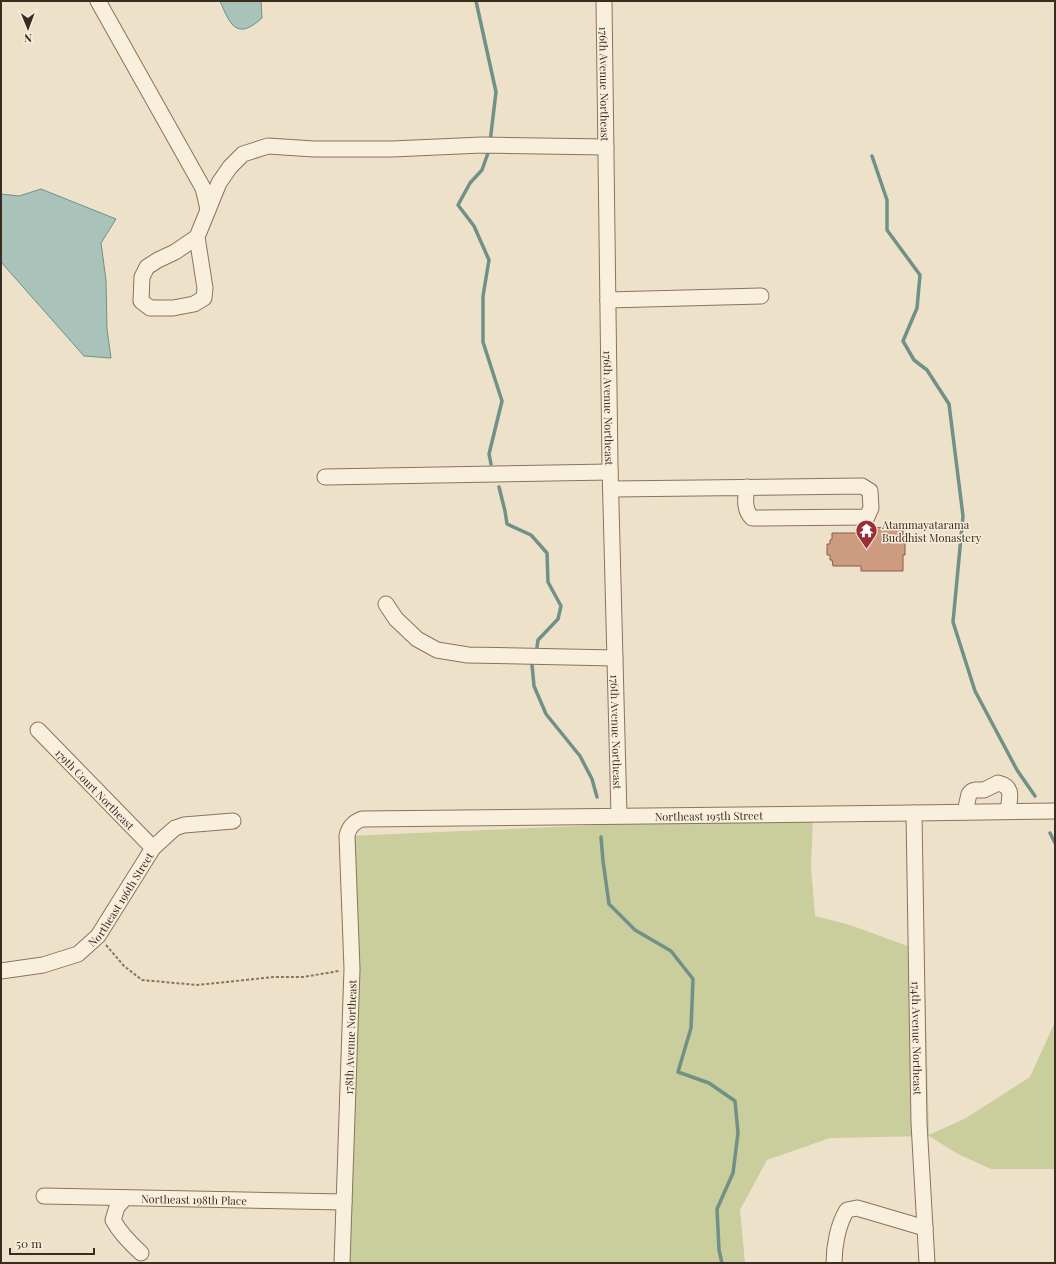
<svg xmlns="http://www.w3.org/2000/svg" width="1056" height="1264" viewBox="0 0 1056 1264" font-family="'Playfair Display',serif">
  <rect width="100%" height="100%" fill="#eee1c9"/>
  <path fill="#cacd9c" d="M813,816L811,867L815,916L850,925L924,952L929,1135L966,1118L1030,1077L1055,1022V1169H991L958,1154L929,1136L830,1138L767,1160L740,1210L745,1263H342L347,836Z"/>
  <g fill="#aac3ba" stroke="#709187">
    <path d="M220,1H261L262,18C237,41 230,25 220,1Z"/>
    <path d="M41,189L116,219L101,243L106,280L107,329L111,358L84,356L1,262V194L19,196Z"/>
  </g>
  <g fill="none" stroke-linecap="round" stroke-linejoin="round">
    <g stroke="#709187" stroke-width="3.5">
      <path d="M476,1L496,92L490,142"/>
      <path d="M489,150L482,170L470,183L458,205L474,226L489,260L483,296V342L502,401L489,454L491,464"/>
      <path d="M872,156L887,200V230L920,275L917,308L903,341L914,360L927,370L949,404L963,516L953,622L975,691L1017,770L1035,796"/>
      <path d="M499,487L505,511L507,524L531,535L547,553L548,582L561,606L558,619L538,640L537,647"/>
      <path d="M532,665L534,686L546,714L580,756L592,779L597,797"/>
      <path d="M1050,833L1055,843"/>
      <path d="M601,837L603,861L609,904L635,930L671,951L693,979L691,1028L678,1072L709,1083L735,1101L738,1133L733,1173L717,1209L719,1250L722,1263"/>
    </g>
  </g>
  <path fill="#cc9b80" stroke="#8a5c44" d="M903,527V543H905V555H903V571H861V566H833L832,560H830V555H827V544H830V540L832,539V533H861L860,528Z"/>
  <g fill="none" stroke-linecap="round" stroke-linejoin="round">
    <defs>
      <g id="minor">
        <path d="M98,1L203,188L208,209"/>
        <path id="s1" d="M604,1L610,466L619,815"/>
        <path d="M197,237L175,252L158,260L147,267L142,277L141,301L150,308H173L194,304L204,298L205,288L197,237L219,183L230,167L243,154L268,146L314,149H392L482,145L606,147"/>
        <path d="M608,300L761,296"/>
        <path d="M325,477L610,472"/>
        <path d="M611,489L862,486L870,491L871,508L867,517L752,518C744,510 745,499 747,487"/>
        <path d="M386,604L396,619L417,639L437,650L468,655L615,658"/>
        <path id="s2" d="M38,730L153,848"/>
        <path d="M965,812L969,794L972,791L975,790H984L998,783C1015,787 1009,799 1008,811"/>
        <path id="s3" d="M914,813L919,1123L927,1263"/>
        <path id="s4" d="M1,971L43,965L78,954L98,936L153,848L166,836L175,828L184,825L233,821"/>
        <path id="s5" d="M44,1196L344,1202"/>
        <path d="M125,1198L117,1207L113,1220C120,1233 130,1243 141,1253"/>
        <path id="s6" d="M342,1263L352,969L347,836C349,826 354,822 362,819L914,813L1055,811"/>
        <path d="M834,1263C834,1246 838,1224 847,1210L857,1208L925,1228"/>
      </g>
    </defs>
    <use href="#minor" stroke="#8b735e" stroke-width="17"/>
    <path stroke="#8b735e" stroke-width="2" stroke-dasharray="3 2" stroke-linecap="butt" d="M106,945L124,966L142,980L197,985L274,977H303L339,971"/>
    <use href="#minor" stroke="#f9efdd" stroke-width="15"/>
  </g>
  <defs>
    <symbol id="temple-pin" viewBox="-11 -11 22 30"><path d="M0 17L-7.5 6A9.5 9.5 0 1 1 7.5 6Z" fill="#992e35" stroke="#f6ecd9"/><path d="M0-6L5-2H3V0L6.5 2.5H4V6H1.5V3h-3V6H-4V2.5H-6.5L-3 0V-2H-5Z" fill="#fff"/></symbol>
  </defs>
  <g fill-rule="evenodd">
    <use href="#temple-pin" x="854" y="518" width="25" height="34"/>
  </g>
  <g text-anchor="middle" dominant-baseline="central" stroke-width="3" stroke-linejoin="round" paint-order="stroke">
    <g font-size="11" fill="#3b2c21" stroke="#f6ecd9">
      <text stroke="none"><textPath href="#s1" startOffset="83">176th Avenue Northeast</textPath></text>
      <text stroke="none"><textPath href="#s1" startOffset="407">176th Avenue Northeast</textPath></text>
      <text stroke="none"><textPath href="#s1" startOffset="731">176th Avenue Northeast</textPath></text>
      <text stroke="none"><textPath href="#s2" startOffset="82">179th Court Northeast</textPath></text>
      <text stroke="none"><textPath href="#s6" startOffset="798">Northeast 195th Street</textPath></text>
      <text stroke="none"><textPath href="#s4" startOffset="149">Northeast 196th Street</textPath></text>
      <text stroke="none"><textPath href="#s6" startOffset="226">178th Avenue Northeast</textPath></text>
      <text stroke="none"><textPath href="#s3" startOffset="225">174th Avenue Northeast</textPath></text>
      <text stroke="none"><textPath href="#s5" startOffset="150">Northeast 198th Place</textPath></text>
    </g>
    <g font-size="11" fill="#3b2c21" stroke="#f6ecd9" text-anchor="start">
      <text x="882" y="524">Atammayatarama<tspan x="882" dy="13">Buddhist Monastery</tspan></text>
    </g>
  </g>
  <rect width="1056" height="1264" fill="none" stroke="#3b2c21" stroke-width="4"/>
  <g transform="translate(28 28) rotate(179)" stroke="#f6ecd9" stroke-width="3" paint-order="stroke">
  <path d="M0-3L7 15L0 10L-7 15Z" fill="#3b2c21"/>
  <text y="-6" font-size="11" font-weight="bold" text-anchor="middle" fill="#3b2c21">N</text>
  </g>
  <path d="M10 1248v6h84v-6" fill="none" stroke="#3b2c21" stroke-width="2"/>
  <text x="16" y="1248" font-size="12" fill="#3b2c21" stroke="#f6ecd9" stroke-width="3" paint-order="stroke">50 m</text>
</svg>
